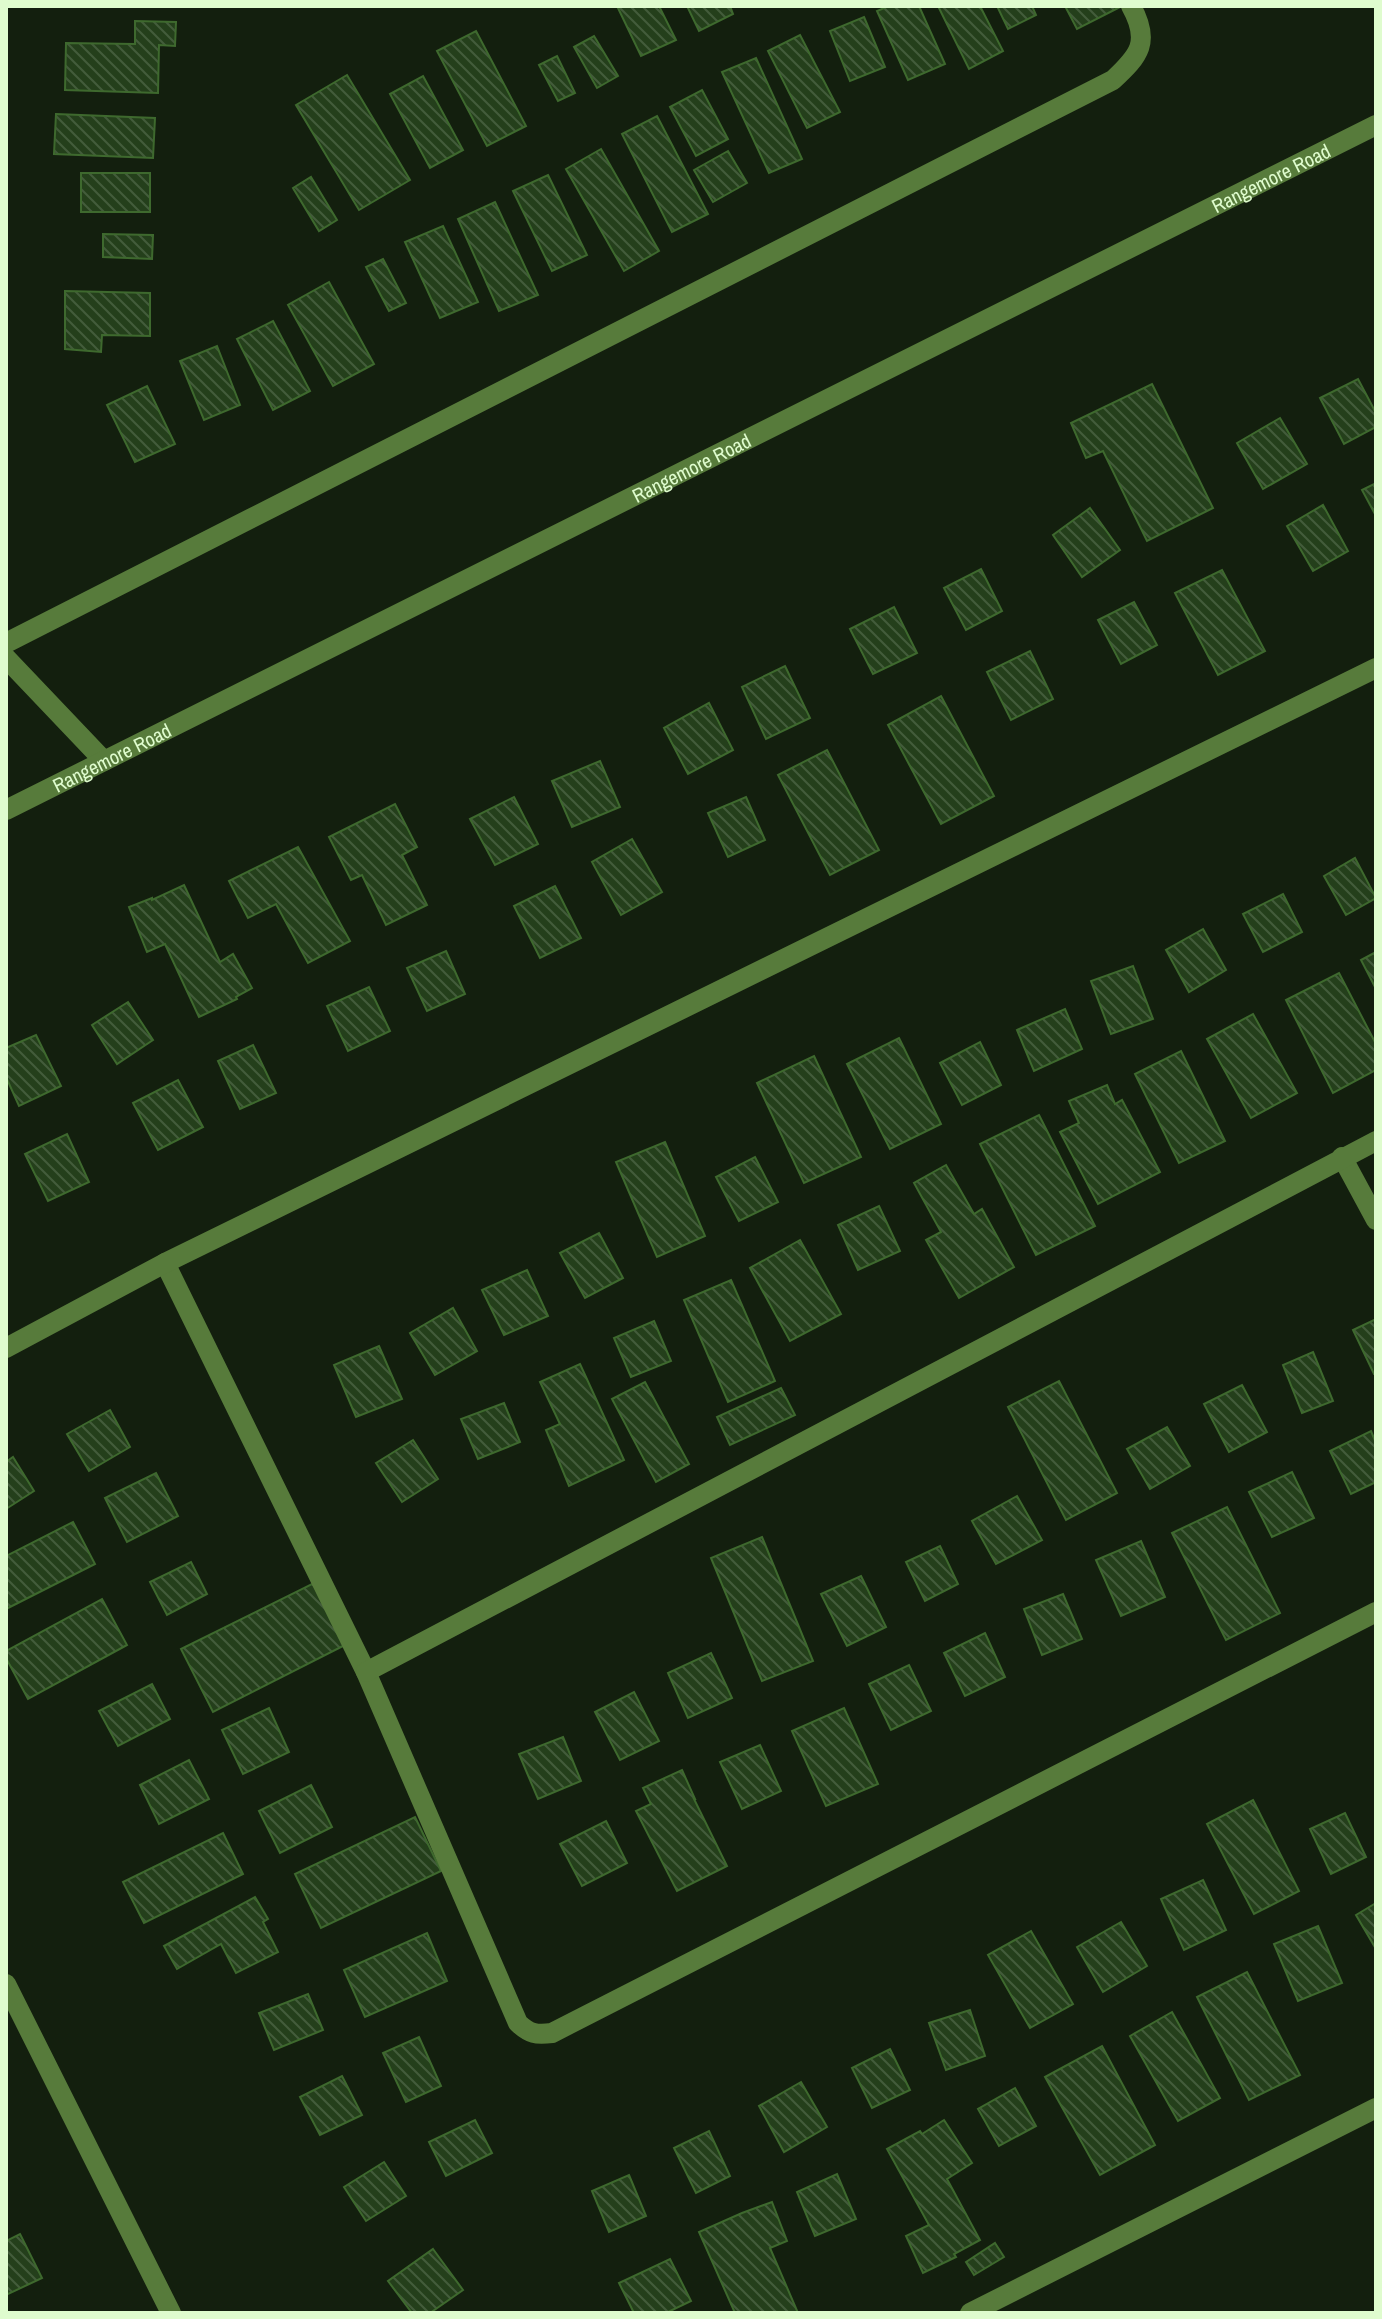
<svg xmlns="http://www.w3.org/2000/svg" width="1382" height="2319" viewBox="0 0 1382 2319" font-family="'Archivo Narrow',sans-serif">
  <defs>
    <pattern id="building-back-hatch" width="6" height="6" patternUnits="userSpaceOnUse" patternTransform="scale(2)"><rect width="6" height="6" fill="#243f1b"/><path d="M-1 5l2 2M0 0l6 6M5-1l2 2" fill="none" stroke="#435c3b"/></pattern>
  </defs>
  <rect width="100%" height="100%" fill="#131f0e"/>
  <g fill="url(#building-back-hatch)" stroke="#3e692e" stroke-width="2">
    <path d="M617,6H659L676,40L641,56Z"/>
    <path d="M687,6H730L733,14L699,31Z"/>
    <path d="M889,6H919L945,64L908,80L877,11Z"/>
    <path d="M938,6H980L1003,51L969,69Z"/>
    <path d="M997,6H1032L1036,15L1008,29Z"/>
    <path d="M1065,6H1122L1077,29Z"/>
    <path d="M864,17L885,67L850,81L830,31Z"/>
    <path d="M135,21L176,22L175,46L159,45L158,93L65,90L66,43L135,44Z"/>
    <path d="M476,31L526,126L487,146L437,51Z"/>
    <path d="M800,35L840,112L807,128L768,51Z"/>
    <path d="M594,36L618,76L597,88L574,47Z"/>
    <path d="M557,56L575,93L558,101L539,65Z"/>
    <path d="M756,58L802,159L769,173L722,72Z"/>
    <path d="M347,75L410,180L359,210L296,105Z"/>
    <path d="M423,76L463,150L430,168L390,94Z"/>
    <path d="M702,90L728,139L696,156L670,107Z"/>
    <path d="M56,114L155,118L153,158L54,154Z"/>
    <path d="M657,116L708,214L672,232L622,134Z"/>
    <path d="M601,149L659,251L624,271L566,169Z"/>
    <path d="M728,151L747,183L713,202L694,170Z"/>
    <rect x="81" y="173" width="69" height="39"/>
    <path d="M548,175L587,255L552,271L513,191Z"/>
    <path d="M311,177L337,220L319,231L293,188Z"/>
    <path d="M495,202L538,295L499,311L458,219Z"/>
    <path d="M443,226L478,302L440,318L405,242Z"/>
    <path d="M103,234L153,235L152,259L103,257Z"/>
    <path d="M383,259L406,303L389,311L366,267Z"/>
    <path d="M329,282L374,364L333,386L288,305Z"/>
    <path d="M65,291L150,293V336L102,335L101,352L65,349Z"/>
    <path d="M273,321L310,391L273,410L237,339Z"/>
    <path d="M217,346L240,405L204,420L180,361Z"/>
    <path d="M1358,379L1376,413V427L1344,444L1320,398Z"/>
    <path d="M1152,384L1213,508L1147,541L1103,451L1086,458L1071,423Z"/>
    <path d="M147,386L175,444L135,462L107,405Z"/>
    <path d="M1280,418L1307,464L1263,489L1237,443Z"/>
    <path d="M1376,483V516L1362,490Z"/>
    <path d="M1323,505L1348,551L1313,571L1287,526Z"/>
    <path d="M1090,508L1120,550L1082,577L1053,535Z"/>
    <path d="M981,569L1002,611L966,630L944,588Z"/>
    <path d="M1222,570L1265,651L1218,675L1175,593Z"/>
    <path d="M1134,602L1157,645L1121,664L1098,620Z"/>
    <path d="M894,607L917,653L873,674L850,629Z"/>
    <path d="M1030,651L1053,699L1011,720L987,672Z"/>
    <path d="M785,666L810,718L766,739L742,687Z"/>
    <path d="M941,696L994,796L941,824L888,725Z"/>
    <path d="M709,703L733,750L688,774L664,728Z"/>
    <path d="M827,750L879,850L830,875L778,775Z"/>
    <path d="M600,761L620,807L572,827L552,781Z"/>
    <path d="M514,797L538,844L495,865L470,819Z"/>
    <path d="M746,797L765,840L728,857L708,813Z"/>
    <path d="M395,804L417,847L402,855L427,905L386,925L362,875L351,880L329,837Z"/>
    <path d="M632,839L662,892L621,915L592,862Z"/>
    <path d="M298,847L350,941L308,963L276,904L248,918L229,881Z"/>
    <path d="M1355,858L1376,898L1346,915L1324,876Z"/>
    <path d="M184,885L220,962L233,954L252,988L236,997L237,999L199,1017L165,944L147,952L129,907L152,898V900Z"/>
    <path d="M555,886L581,938L540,958L514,906Z"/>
    <path d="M1283,894L1302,932L1263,952L1243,914Z"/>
    <path d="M1203,929L1226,970L1189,992L1166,950Z"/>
    <path d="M446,951L465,994L427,1011L407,968Z"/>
    <path d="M1376,952V989L1361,960Z"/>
    <path d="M1133,966L1153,1019L1111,1034L1091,981Z"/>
    <path d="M1339,973L1376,1044V1070L1333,1093L1286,1000Z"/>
    <path d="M369,987L390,1031L348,1051L327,1006Z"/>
    <path d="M128,1002L153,1040L117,1064L92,1025Z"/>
    <path d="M1065,1009L1082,1049L1034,1071L1017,1030Z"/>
    <path d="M1253,1014L1297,1093L1251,1118L1207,1039Z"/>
    <path d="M36,1035L61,1086L19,1106L6,1077V1048Z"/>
    <path d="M899,1038L941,1124L890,1149L847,1064Z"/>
    <path d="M980,1042L1001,1085L962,1105L940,1063Z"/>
    <path d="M253,1045L276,1093L240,1109L218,1061Z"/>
    <path d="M1181,1051L1225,1141L1179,1163L1135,1074Z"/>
    <path d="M814,1056L861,1157L804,1183L757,1083Z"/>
    <path d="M178,1080L203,1127L158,1150L133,1103Z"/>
    <path d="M1107,1085L1115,1104L1122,1100L1160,1172L1098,1204L1060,1132L1079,1123L1069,1101Z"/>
    <path d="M1039,1115L1095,1226L1036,1255L980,1144Z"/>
    <path d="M67,1134L89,1182L48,1201L25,1154Z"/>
    <path d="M665,1142L705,1236L657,1257L616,1162Z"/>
    <path d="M755,1157L778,1202L739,1221L716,1177Z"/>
    <path d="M946,1165L974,1214L982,1209L1014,1267L959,1298L926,1240L941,1232L914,1183Z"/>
    <path d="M879,1206L900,1251L858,1270L838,1225Z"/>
    <path d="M599,1233L623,1278L585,1298L560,1253Z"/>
    <path d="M800,1240L841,1314L790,1341L750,1268Z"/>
    <path d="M527,1270L548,1316L504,1335L482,1290Z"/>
    <path d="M731,1280L775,1381L728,1402L684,1300Z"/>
    <path d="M453,1308L477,1351L435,1375L410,1333Z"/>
    <path d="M1376,1319V1374H1374L1353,1330Z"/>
    <path d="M654,1321L671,1361L631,1377L614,1338Z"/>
    <path d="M379,1346L402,1399L356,1417L334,1365Z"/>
    <path d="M1313,1352L1333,1401L1302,1413L1283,1365Z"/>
    <path d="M580,1364L624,1460L569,1486L546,1430L560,1424L540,1382Z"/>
    <path d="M1059,1381L1117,1493L1066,1520L1008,1407Z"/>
    <path d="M645,1382L689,1464L656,1482L612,1399Z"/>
    <path d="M1242,1385L1267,1432L1229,1452L1204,1404Z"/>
    <path d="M781,1388L795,1415L730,1445L717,1417Z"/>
    <path d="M504,1403L520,1442L478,1459L461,1419Z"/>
    <path d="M110,1410L130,1447L89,1471L67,1434Z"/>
    <path d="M1167,1427L1190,1466L1150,1489L1127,1449Z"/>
    <path d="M1371,1431L1376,1443V1482L1351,1494L1330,1451Z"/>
    <path d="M413,1440L438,1479L402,1502L376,1463Z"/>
    <path d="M13,1457L34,1491L6,1509V1462Z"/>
    <path d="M1292,1472L1314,1518L1272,1537L1249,1492Z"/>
    <path d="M156,1473L178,1516L127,1542L105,1498Z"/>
    <path d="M1017,1496L1042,1540L996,1564L972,1521Z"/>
    <path d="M1227,1507L1280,1613L1226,1640L1172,1533Z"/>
    <path d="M73,1522L95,1564L6,1609V1556Z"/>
    <path d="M762,1537L813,1661L762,1681L711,1558Z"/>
    <path d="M1141,1541L1165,1597L1121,1616L1096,1560Z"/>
    <path d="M940,1546L958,1584L925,1601L906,1562Z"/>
    <path d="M191,1562L207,1594L167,1615L150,1582Z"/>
    <path d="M861,1576L886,1627L847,1646L821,1594Z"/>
    <path d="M314,1583L345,1645L213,1712L181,1649Z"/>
    <path d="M1063,1594L1082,1639L1042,1655L1024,1609Z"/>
    <path d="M102,1599L127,1645L28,1699L6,1658V1651Z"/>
    <path d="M985,1633L1005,1677L965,1696L944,1653Z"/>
    <path d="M711,1653L732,1698L688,1718L668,1673Z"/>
    <path d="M909,1665L931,1711L891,1730L869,1684Z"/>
    <path d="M152,1684L170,1719L118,1746L99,1711Z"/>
    <path d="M634,1692L659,1741L620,1760L595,1712Z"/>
    <path d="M269,1708L289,1752L243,1774L222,1730Z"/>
    <path d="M844,1708L878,1784L826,1806L792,1731Z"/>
    <path d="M563,1737L581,1781L538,1799L519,1754Z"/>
    <path d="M760,1745L781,1791L742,1809L720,1762Z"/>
    <path d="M189,1760L209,1799L159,1824L140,1785Z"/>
    <path d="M682,1770L695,1799H694L727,1866L677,1891L636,1811L651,1804L643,1788Z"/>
    <path d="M311,1785L332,1827L280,1853L259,1811Z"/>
    <path d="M1253,1800L1299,1891L1254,1914L1207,1824Z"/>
    <path d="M1345,1813L1366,1857L1331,1874L1310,1829Z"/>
    <path d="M415,1817L441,1871L321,1928L295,1874Z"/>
    <path d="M606,1821L627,1863L582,1886L560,1844Z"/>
    <path d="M223,1833L243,1874L144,1923L123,1882Z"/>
    <path d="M1203,1880L1226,1930L1184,1950L1161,1899Z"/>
    <path d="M255,1897L268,1919L263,1922L278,1952L236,1973L221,1944L177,1969L164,1946Z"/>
    <path d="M1376,1903V1949L1356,1915Z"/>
    <path d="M1121,1922L1147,1966L1103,1992L1077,1947Z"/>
    <path d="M1318,1926L1342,1983L1298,2001L1274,1944Z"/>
    <path d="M1031,1931L1073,2004L1030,2028L988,1955Z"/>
    <path d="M427,1933L447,1981L365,2017L344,1970Z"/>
    <path d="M1247,1972L1300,2075L1249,2100L1197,1997Z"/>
    <path d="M308,1994L323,2030L274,2050L259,2013Z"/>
    <path d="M970,2010L985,2056L946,2070L929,2023Z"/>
    <path d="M1172,2012L1220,2098L1178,2121L1130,2036Z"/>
    <path d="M419,2037L441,2086L406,2102L383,2053Z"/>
    <path d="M1102,2046L1155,2145L1100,2175L1045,2077Z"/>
    <path d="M890,2049L910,2090L872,2108L852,2068Z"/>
    <path d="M342,2076L362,2115L320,2135L300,2097Z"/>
    <path d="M801,2082L827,2127L784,2152L759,2106Z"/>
    <path d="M1015,2088L1036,2126L999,2146L978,2109Z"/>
    <path d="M475,2120L492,2153L446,2176L429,2142Z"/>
    <path d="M944,2120L972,2163L947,2179L980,2240L954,2254L956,2257L923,2273L906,2236L929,2225L887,2149L920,2131L922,2134Z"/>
    <path d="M709,2131L730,2176L696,2193L674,2148Z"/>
    <path d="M384,2162L406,2196L366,2221L344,2187Z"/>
    <path d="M837,2174L856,2219L815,2236L797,2192Z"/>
    <path d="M629,2175L646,2216L609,2232L592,2191Z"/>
    <path d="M772,2202L787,2241L770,2248L798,2313H735L699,2232L742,2213Z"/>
    <path d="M20,2234L42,2278L6,2295V2241Z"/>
    <path d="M995,2243L1004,2257L974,2275L966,2262Z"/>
    <path d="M433,2249L463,2290L430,2313H412L388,2281Z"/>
    <path d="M670,2259L691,2301L666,2313H634L619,2283Z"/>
  </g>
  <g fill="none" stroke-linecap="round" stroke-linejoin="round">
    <g stroke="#577b3b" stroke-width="20">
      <path d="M6,643L1113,80C1139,56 1151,42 1131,6"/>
      <path d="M6,658L104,761"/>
      <path id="s1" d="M6,810L1376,125"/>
      <path d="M1342,1157L1376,1220"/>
      <path d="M165,1263L366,1672L518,2023C530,2034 536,2035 552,2033L1376,1612"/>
      <path d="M6,1348L165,1263L1376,668"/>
      <path d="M366,1672L1376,1141"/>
      <path d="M6,1984L171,2313"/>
      <path d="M970,2313L1376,2108"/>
    </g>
  </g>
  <g text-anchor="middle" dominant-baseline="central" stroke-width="7" stroke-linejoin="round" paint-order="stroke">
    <g font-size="20" fill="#dffcce" stroke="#131f0e">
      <text stroke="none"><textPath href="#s1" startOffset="1414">Rangemore Road</textPath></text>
      <text stroke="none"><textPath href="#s1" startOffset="766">Rangemore Road</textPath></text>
      <text stroke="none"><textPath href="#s1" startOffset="118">Rangemore Road</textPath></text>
    </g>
  </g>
  <rect width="1382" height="2319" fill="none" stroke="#dffcce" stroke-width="16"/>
</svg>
